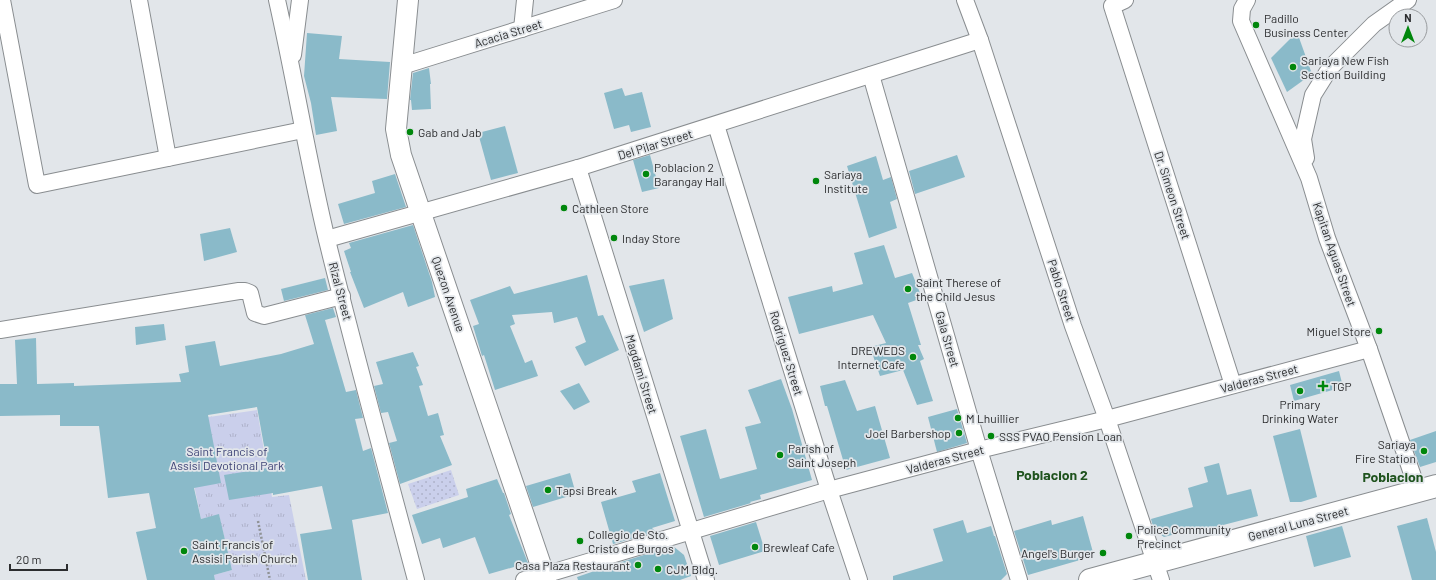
<svg xmlns="http://www.w3.org/2000/svg" width="1436" height="580" viewBox="0 0 1436 580" font-family="Barlow,sans-serif">
  <defs>
    <pattern id="grass-dots" width="8" height="8" patternUnits="userSpaceOnUse"><rect width="8" height="8" fill="#cacfeb"/><path d="M2 2h.1M6 6h.1" fill="none" stroke="#aeb2ca" stroke-width="1.8" stroke-linecap="round"/></pattern>
    <pattern id="park-tufts" width="24" height="20" patternUnits="userSpaceOnUse"><rect width="24" height="20" fill="#cacfeb"/><path d="M3 7l-1-3M5 7V3M7 7l1-3M15 17l-1-3M17 17v-4M19 17l1-3" fill="none" stroke="#aeb2ca"/></pattern>
  </defs>
  <rect width="100%" height="100%" fill="#e2e6ea"/>
  <path fill="url(#grass-dots)" d="M451,470L459,495L417,509L408,484Z"/>
  <path fill="url(#park-tufts)" d="M257,410L272,497L289,495L306,580H215L214,575L232,570L219,515L201,519L181,421Z"/>
  <g fill="#8abac9">
    <path d="M1297,32L1312,74L1287,92L1271,58Z"/>
    <path d="M307,33L342,36L339,59L390,62L387,99L331,97L337,131L316,135L311,103L304,76Z"/>
    <path d="M429,68L431,84H430L431,109L412,110L411,100H410L413,73Z"/>
    <path d="M622,88L625,96L642,92L651,127L631,132L629,125L614,129L604,93Z"/>
    <path d="M505,126L518,173L491,180L478,133Z"/>
    <path d="M650,155L659,188L642,192L633,160Z"/>
    <path d="M957,155L965,177L915,194L909,171Z"/>
    <path d="M876,156L883,180L891,177L897,199L890,202L897,228L869,238L847,166Z"/>
    <path d="M395,174L406,207L344,224L338,204L375,193L372,181Z"/>
    <path d="M413,225L432,282L435,297L408,307L403,292L364,308L350,272H351L344,251L351,248L349,243Z"/>
    <path d="M230,228L237,252L204,261L200,234Z"/>
    <path d="M884,245L895,278L912,273L922,298L908,303L921,345H918L924,359L920,361L933,401L917,405L903,370L880,376L870,347L886,343L873,315L799,334L788,297L832,286L833,292L863,284L854,253Z"/>
    <path d="M587,275L598,316L603,315L619,350L585,366L575,347L586,342L577,317L554,323L552,312L512,315L515,324L510,326L525,363L532,360L538,376L495,390L484,355L482,356L473,326L479,324L470,300L510,286L514,294Z"/>
    <path d="M325,278L328,290L284,301L281,289Z"/>
    <path d="M664,279L673,319L644,332L629,286Z"/>
    <path d="M333,308L336,317L325,320L346,392L356,390L363,418L355,419L363,451L371,448L388,513L352,520L362,580H308L300,534L332,529L322,486L273,495V493L229,500L224,475L268,468L257,407L208,415L221,483L194,488L201,519L219,514L232,570L214,575L215,580H147L136,532L156,528L149,493L108,498L99,426H60V415L0,416V384H17L15,340L36,338L37,384L74,383V386L181,382L179,374L189,372L185,346L215,341L220,366L281,354L314,344L305,315Z"/>
    <path d="M164,324L166,340L136,345L135,327Z"/>
    <path d="M413,352L419,366L416,367L423,385L419,386L428,416L438,413L444,435L440,436L452,465L400,484L389,443L397,441L388,412L381,413L374,386L383,384L376,362Z"/>
    <path d="M1339,371L1343,387L1294,401L1290,385Z"/>
    <path d="M781,379L792,409L812,480L760,495L761,499L750,502L751,503L704,517L680,436L706,429L720,479L757,469L745,427L761,423L748,390Z"/>
    <path d="M845,380L857,411L875,406L890,458L846,470L827,406H825L820,386Z"/>
    <path d="M579,383L590,402L574,410L560,391Z"/>
    <path d="M957,409L967,443L937,452L928,417Z"/>
    <path d="M1300,429L1317,497L1301,502H1290L1273,436Z"/>
    <path d="M1436,431V462L1420,467L1410,440Z"/>
    <path d="M1219,463L1227,495L1251,489L1258,516L1200,531L1199,528L1164,537L1154,530L1151,519L1193,507L1188,488L1208,482L1204,467Z"/>
    <path d="M570,473L576,494L533,507L526,486Z"/>
    <path d="M660,473L675,521L652,528L656,532L613,544L601,502L636,492L632,481Z"/>
    <path d="M497,479L503,493H504L511,514L509,515L528,563L489,574L475,537L443,548L440,538L422,544L412,515L468,497L466,489Z"/>
    <path d="M1083,516L1094,556L1028,575L1014,531L1051,520L1052,525Z"/>
    <path d="M1427,518L1436,552V580H1412L1397,526Z"/>
    <path d="M963,520L967,533L991,526L994,536H995L1007,574L1001,580H893V576L943,561L933,529Z"/>
    <path d="M756,522L765,551L719,565L710,536Z"/>
    <path d="M1342,526L1351,557L1314,567L1306,536Z"/>
    <path d="M673,546L684,555L691,576L680,580H578L577,577L618,563Z"/>
  </g>
  <g fill="none" stroke-linecap="round" stroke-linejoin="round">
    <defs>
      <g id="minor">
        <path d="M2,0L37,185L303,130"/>
        <path d="M139,0L168,158"/>
        <path d="M277,0C295,80 308,161 327,240C355,354 386,467 416,580"/>
        <path d="M965,0L980,40L1073,326L1107,419L1161,580"/>
        <path d="M1125,0L1112,6L1233,385"/>
        <path d="M1247,0L1242,9L1241,21L1309,178L1327,238L1369,349L1418,491"/>
        <path d="M522,29L525,0"/>
        <path d="M293,55L300,0"/>
        <path d="M402,66L614,0"/>
        <path d="M871,75L979,450L1019,580"/>
        <path d="M716,125L829,490L859,580"/>
        <path d="M1306,158L1303,139L1313,95L1330,68L1374,24L1408,0"/>
        <path d="M578,168L706,580"/>
        <path d="M327,239L578,168L980,40"/>
        <path d="M0,330L239,291H245L250,293L255,313L264,316L342,296"/>
        <path d="M524,580L544,575L829,490L979,450L1107,419L1369,349"/>
      </g>
      <path id="tertiary" d="M408,0L396,129L401,155L546,580"/>
      <path id="primary" d="M1090,580L1436,486"/>
    </defs>
    <use href="#minor" stroke="#898d90" stroke-width="18"/>
    <use href="#tertiary" stroke="#898d90" stroke-width="22"/>
    <use href="#primary" stroke="#898d90" stroke-width="24"/>
    <path stroke="#909396" stroke-width="2.5" stroke-dasharray="2 2" stroke-linecap="butt" d="M258,521L270,580"/>
    <use href="#minor" stroke="#fff" stroke-width="16"/>
    <use href="#tertiary" stroke="#fff" stroke-width="20"/>
    <use href="#primary" stroke="#fff" stroke-width="22"/>
  </g>
  <g fill="#00870c" stroke="#e2e6ea" stroke-width="1.5">
    <circle cx="1256" cy="25" r="4"/>
    <circle cx="1293" cy="67" r="4"/>
    <circle cx="410" cy="132" r="4"/>
    <circle cx="646" cy="174" r="4"/>
    <circle cx="816" cy="181" r="4"/>
    <circle cx="564" cy="208" r="4"/>
    <circle cx="614" cy="238" r="4"/>
    <circle cx="908" cy="289" r="4"/>
    <circle cx="1379" cy="331" r="4"/>
    <circle cx="913" cy="357" r="4"/>
    <path d="M1321 380h4v4h4v4h-4v4h-4v-4h-4v-4h4z"/>
    <circle cx="1300" cy="391" r="4"/>
    <circle cx="958" cy="418" r="4"/>
    <circle cx="959" cy="433" r="4"/>
    <circle cx="991" cy="436" r="4"/>
    <circle cx="1424" cy="451" r="4"/>
    <circle cx="780" cy="455" r="4"/>
    <circle cx="548" cy="490" r="4"/>
    <circle cx="1129" cy="536" r="4"/>
    <circle cx="580" cy="541" r="4"/>
    <circle cx="755" cy="547" r="4"/>
    <circle cx="184" cy="551" r="4"/>
    <circle cx="1103" cy="553" r="4"/>
    <circle cx="638" cy="565" r="4"/>
    <circle cx="658" cy="569" r="4"/>
  </g>
  <g text-anchor="middle" dominant-baseline="central" stroke-width="3.5" stroke-linejoin="round" paint-order="stroke">
    <g font-size="12" fill="#2c2d2f" stroke="#e2e6ea" text-anchor="start">
      <text x="1264" y="18">Padillo<tspan x="1264" dy="14">Business Center</tspan></text>
      <text x="1301" y="60">Sariaya New Fish<tspan x="1301" dy="14">Section Building</tspan></text>
      <text x="418" y="132">Gab and Jab</text>
      <text x="654" y="167">Poblacion 2<tspan x="654" dy="14">Barangay Hall</tspan></text>
      <text x="824" y="174">Sariaya<tspan x="824" dy="14">Institute</tspan></text>
      <text x="572" y="208">Cathleen Store</text>
      <text x="622" y="238">Inday Store</text>
      <text x="916" y="282">Saint Therese of<tspan x="916" dy="14">the Child Jesus</tspan></text>
      <text x="1371" y="331" text-anchor="end">Miguel Store</text>
      <text x="905" y="350" text-anchor="end">DREWEDS<tspan x="905" dy="14">Internet Cafe</tspan></text>
      <text x="1331" y="386">TGP</text>
      <text x="1300" y="404" text-anchor="middle">Primary<tspan x="1300" dy="14">Drinking Water</tspan></text>
      <text x="966" y="418">M Lhuillier</text>
      <text x="951" y="433" text-anchor="end">Joel Barbershop</text>
      <text x="999" y="436">SSS PVAO Pension Loan</text>
      <text x="1416" y="444" text-anchor="end">Sariaya<tspan x="1416" dy="14">Fire Station</tspan></text>
      <text x="788" y="448">Parish of<tspan x="788" dy="14">Saint Joseph</tspan></text>
      <text x="556" y="490">Tapsi Break</text>
      <text x="1137" y="529">Police Community<tspan x="1137" dy="14">Precinct</tspan></text>
      <text x="588" y="534">Collegio de Sto.<tspan x="588" dy="14">Cristo de Burgos</tspan></text>
      <text x="192" y="544">Saint Francis of<tspan x="192" dy="14">Assisi Parish Church</tspan></text>
      <text x="763" y="547">Brewleaf Cafe</text>
      <text x="1095" y="553" text-anchor="end">Angel's Burger</text>
      <text x="630" y="565" text-anchor="end">Casa Plaza Restaurant</text>
      <text x="666" y="569">CJM Bldg.</text>
    </g>
    <g font-size="12" fill="#2c2d2f" stroke="#e2e6ea">
      <text transform="translate(508 33) rotate(-17)">Acacia Street</text>
      <text transform="translate(655 144) rotate(-17)">Del Pilar Street</text>
      <text transform="translate(1173 195) rotate(72)">Dr. Simeon Street</text>
      <text transform="translate(1335 254) rotate(71)">Kapitan Aguas Street</text>
      <text transform="translate(1062 290) rotate(72)">Pablo Street</text>
      <text transform="translate(341 291) rotate(75)">Rizal Street</text>
      <text transform="translate(449 294) rotate(71)">Quezon Avenue</text>
      <text transform="translate(948 339) rotate(74)">Gala Street</text>
      <text transform="translate(787 353) rotate(73)">Rodriguez Street</text>
      <text transform="translate(642 374) rotate(73)">Magdami Street</text>
      <text transform="translate(1259 378) rotate(-15)">Valderas Street</text>
      <text transform="translate(945 459) rotate(-15)">Valderas Street</text>
      <text transform="translate(1298 523) rotate(-15)">General Luna Street</text>
    </g>
    <g font-size="12" fill="#3f4477" stroke="#e2e6ea">
      <text x="227" y="451">Saint Francis of<tspan x="227" dy="14">Assisi Devotional Park</tspan></text>
    </g>
    <g font-size="14" font-weight="bold" fill="#1f531e" stroke="#e2e6ea">
      <text x="1052" y="474">Poblacion 2</text>
      <text x="1393" y="476">Poblacion</text>
    </g>
  </g>
  <g transform="translate(1408 28)"><circle r="19" fill="#e2e6ea" stroke="#999c9f"/>
  <path d="M0-3L7 15L0 10L-7 15Z" fill="#00870c"/>
  <text y="-6" font-size="11" font-weight="bold" text-anchor="middle" fill="#2c2d2f">N</text>
  </g>
  <path d="M10 564v6h57v-6" fill="none" stroke="#2c2d2f" stroke-width="2"/>
  <text x="16" y="564" font-size="12" fill="#2c2d2f" stroke="#e2e6ea" stroke-width="3" paint-order="stroke">20 m</text>
</svg>
